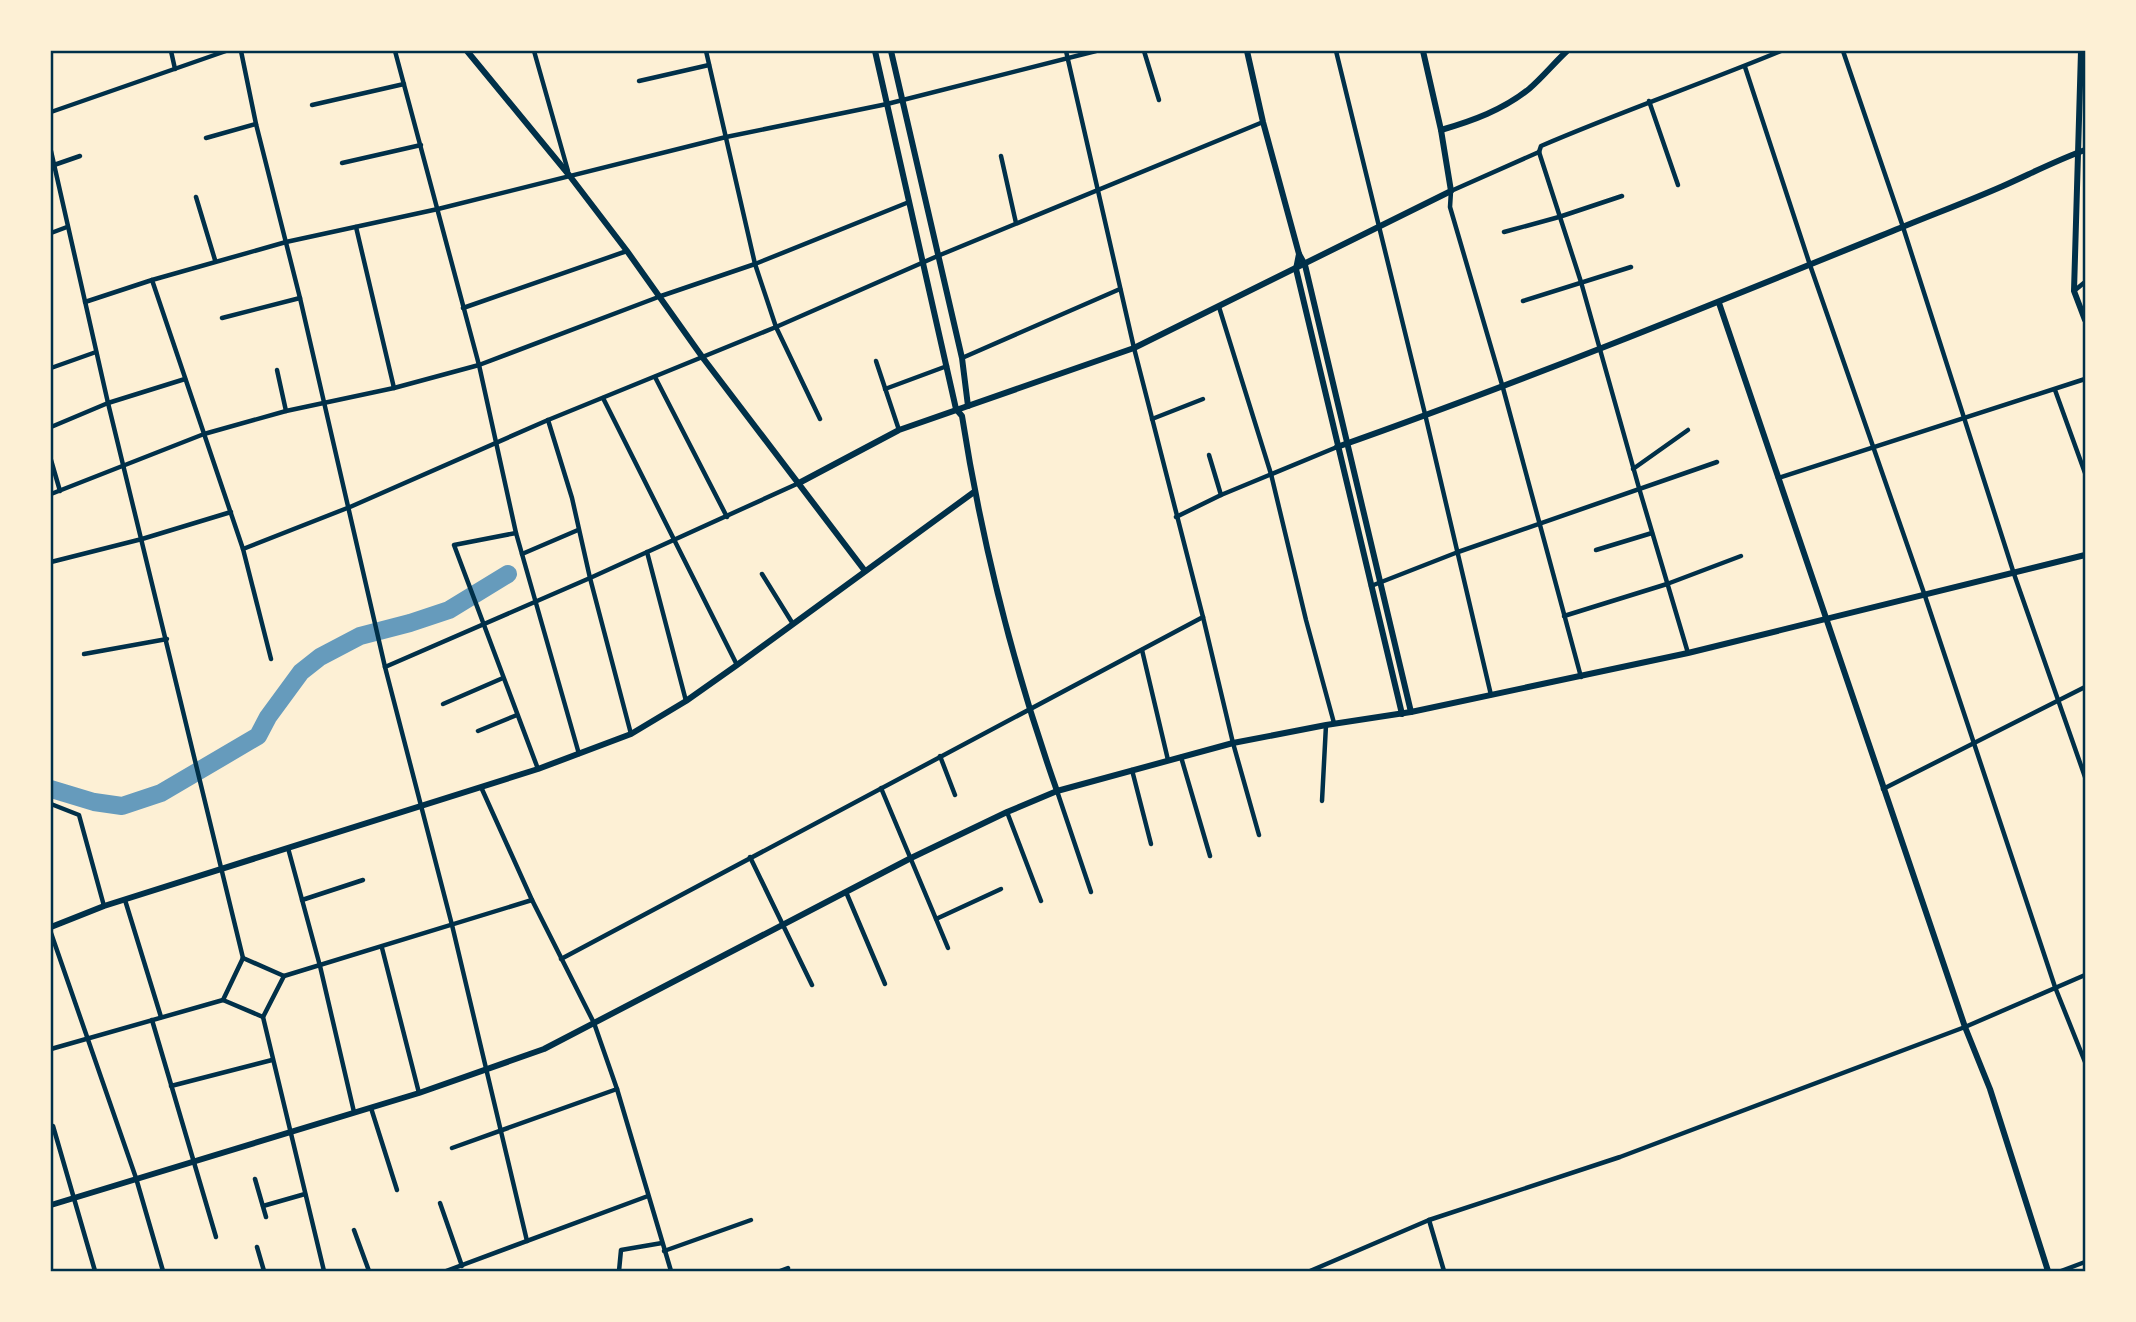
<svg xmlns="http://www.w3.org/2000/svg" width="2136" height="1322" viewBox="0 0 2136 1322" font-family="'Space Grotesk',sans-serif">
  <rect width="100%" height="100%" fill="#fdf0d5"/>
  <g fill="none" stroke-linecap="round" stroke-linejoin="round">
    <path stroke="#669bbc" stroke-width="18" d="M51,789L94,802L122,806L161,793L258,736L268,717L301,672L320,657L360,636L410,623L449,610L508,574"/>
    <g stroke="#003049" stroke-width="4.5">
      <path d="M171,51L175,69"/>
      <path d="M241,51L256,124L300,298L385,667L452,925L527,1241"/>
      <path d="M395,51L479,365L516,533L579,754"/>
      <path d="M534,51L568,171"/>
      <path d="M706,51L755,264L776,327L820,419"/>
      <path d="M1066,51L1134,348L1203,617L1233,743L1259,835"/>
      <path d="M1144,51L1159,100"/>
      <path d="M1336,51L1425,414L1491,695"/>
      <path d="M1843,51L1903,227L2014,574L2085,777"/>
      <path d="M1745,67L1810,265L1925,596L2055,987L2085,1062"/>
      <path d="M639,81L709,65"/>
      <path d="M1649,101L1678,185"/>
      <path d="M312,105L404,84"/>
      <path d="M51,112L226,51"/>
      <path d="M206,138L256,124"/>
      <path d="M51,151L108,403L243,958"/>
      <path d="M1539,152L1451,191L1450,207L1503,388L1581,677"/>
      <path d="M1539,152L1581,282L1639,488L1688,653"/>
      <path d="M1539,152L1541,146C1620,112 1701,84 1781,51"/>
      <path d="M1001,156L1016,223"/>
      <path d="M342,163L421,145"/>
      <path d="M54,165L80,156"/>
      <path d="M196,197L215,260"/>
      <path d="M356,227L394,388"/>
      <path d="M1504,232L1559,217L1622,196"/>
      <path d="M51,233L67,227"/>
      <path d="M2074,291L2085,282"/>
      <path d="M1523,301L1631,267"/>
      <path d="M85,302L152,280"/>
      <path d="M1219,307L1271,474L1306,620L1334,723"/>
      <path d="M463,308L627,251"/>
      <path d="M222,318L300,298"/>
      <path d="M962,358L1120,289"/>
      <path d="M876,361L899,430"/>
      <path d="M51,368L96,352"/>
      <path d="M277,370L286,411"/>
      <path d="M655,377L727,517"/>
      <path d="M885,389L947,366"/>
      <path d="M2055,390L2085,473"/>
      <path d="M603,398L737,665"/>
      <path d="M1152,419L1203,399"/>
      <path d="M548,420L572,498L590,578L631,734"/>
      <path d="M51,427L108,403L185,379"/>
      <path d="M1209,455L1221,495"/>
      <path d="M51,460L60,491"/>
      <path d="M1633,469L1688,430"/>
      <path d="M1778,478L2085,379"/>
      <path d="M51,494L204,434L286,411L394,388L479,365L661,296L755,264L909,202"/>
      <path d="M1176,517L1221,495L1337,447"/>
      <path d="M516,533L454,545L538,769"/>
      <path d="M243,549L350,507L548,420L776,327L940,255L1263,122"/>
      <path d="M1596,550L1652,533"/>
      <path d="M647,552L686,701"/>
      <path d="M522,554L578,530"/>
      <path d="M51,562L142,539L231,512"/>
      <path d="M762,574L793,624"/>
      <path d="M1371,586L1458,552L1717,462"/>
      <path d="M1564,616L1667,584L1741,556"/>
      <path d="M1142,650L1168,760"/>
      <path d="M84,654L167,639"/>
      <path d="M271,659L243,549L152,280L286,242L438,209L726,137L887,104L1096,51"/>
      <path d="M385,667L590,578L799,483"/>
      <path d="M443,704L503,678"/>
      <path d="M478,731L517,715"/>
      <path d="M940,756L955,795"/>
      <path d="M1181,757L1210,856"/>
      <path d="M1132,770L1151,844"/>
      <path d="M481,787L532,900L594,1023L617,1089L671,1271"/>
      <path d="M881,788L936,919L1001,889"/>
      <path d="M1883,789L2085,687"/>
      <path d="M1057,791L1091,892"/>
      <path d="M1322,801L1326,725"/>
      <path d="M51,804L79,815L104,906"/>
      <path d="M1007,812L1041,901"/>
      <path d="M288,848L320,966L354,1112"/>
      <path d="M750,857L812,985"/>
      <path d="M846,892L885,984"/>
      <path d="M125,900L161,1017"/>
      <path d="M302,900L363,880"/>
      <path d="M936,919L948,948"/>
      <path d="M51,933L136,1178L163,1271"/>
      <path d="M382,948L419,1093"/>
      <path d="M243,958L284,976L263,1017L324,1271"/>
      <path d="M243,958L223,1000L263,1017"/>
      <path d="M561,959L1203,617"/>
      <path d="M284,976L532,900"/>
      <path d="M152,1020L216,1237"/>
      <path d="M51,1049L223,1000"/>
      <path d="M171,1086L272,1060"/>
      <path d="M371,1108L397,1190"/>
      <path d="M53,1126L95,1271"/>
      <path d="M452,1148L617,1089"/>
      <path d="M255,1179L266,1217"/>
      <path d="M440,1203L462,1266"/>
      <path d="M263,1206L305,1194"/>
      <path d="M1429,1220L1444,1271"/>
      <path d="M354,1230L369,1271"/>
      <path d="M257,1247L264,1271"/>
      <path d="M664,1251L751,1220"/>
      <path d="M446,1271L648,1196"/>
      <path d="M619,1271L621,1250L662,1243"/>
      <path d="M780,1271L788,1268"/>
      <path d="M1310,1271L1429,1220L1620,1157L1965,1027L2085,975"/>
      <path d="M2061,1271L2085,1262"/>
    </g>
    <g stroke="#003049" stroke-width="6">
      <path d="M467,51L569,175L627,251L703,358L865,571"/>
      <path d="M875,51L956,409L962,416C982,544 1014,669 1057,791"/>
      <path d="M891,51L962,358L968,406"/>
      <path d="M1247,51L1263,122L1299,254L1305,265L1411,712"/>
      <path d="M2081,51L2074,291L2085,320"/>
      <path d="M1441,130C1472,121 1503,110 1529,89C1543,77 1554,63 1567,51"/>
      <path d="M1299,254L1296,269L1402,714"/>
      <path d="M1719,303L1965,1027L1990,1089L2048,1271"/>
      <path d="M1337,447C1527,380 1713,304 1900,228C1934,214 1969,201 2003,186C2030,174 2057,160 2085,150"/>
      <path d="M799,483L899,430L1134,348L1451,191L1441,130L1423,51"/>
      <path d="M51,927L104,906L538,769L631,734L686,701L737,665L974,492"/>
      <path d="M51,1205L419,1093L544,1049L911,858L1007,812L1057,791L1233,743L1326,725L1411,712L1688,653L2085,555"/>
    </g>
  </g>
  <rect width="2136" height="1322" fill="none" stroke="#fdf0d5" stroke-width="105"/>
  <rect x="52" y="52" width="2032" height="1218" fill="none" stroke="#003049" stroke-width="2.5"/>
</svg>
